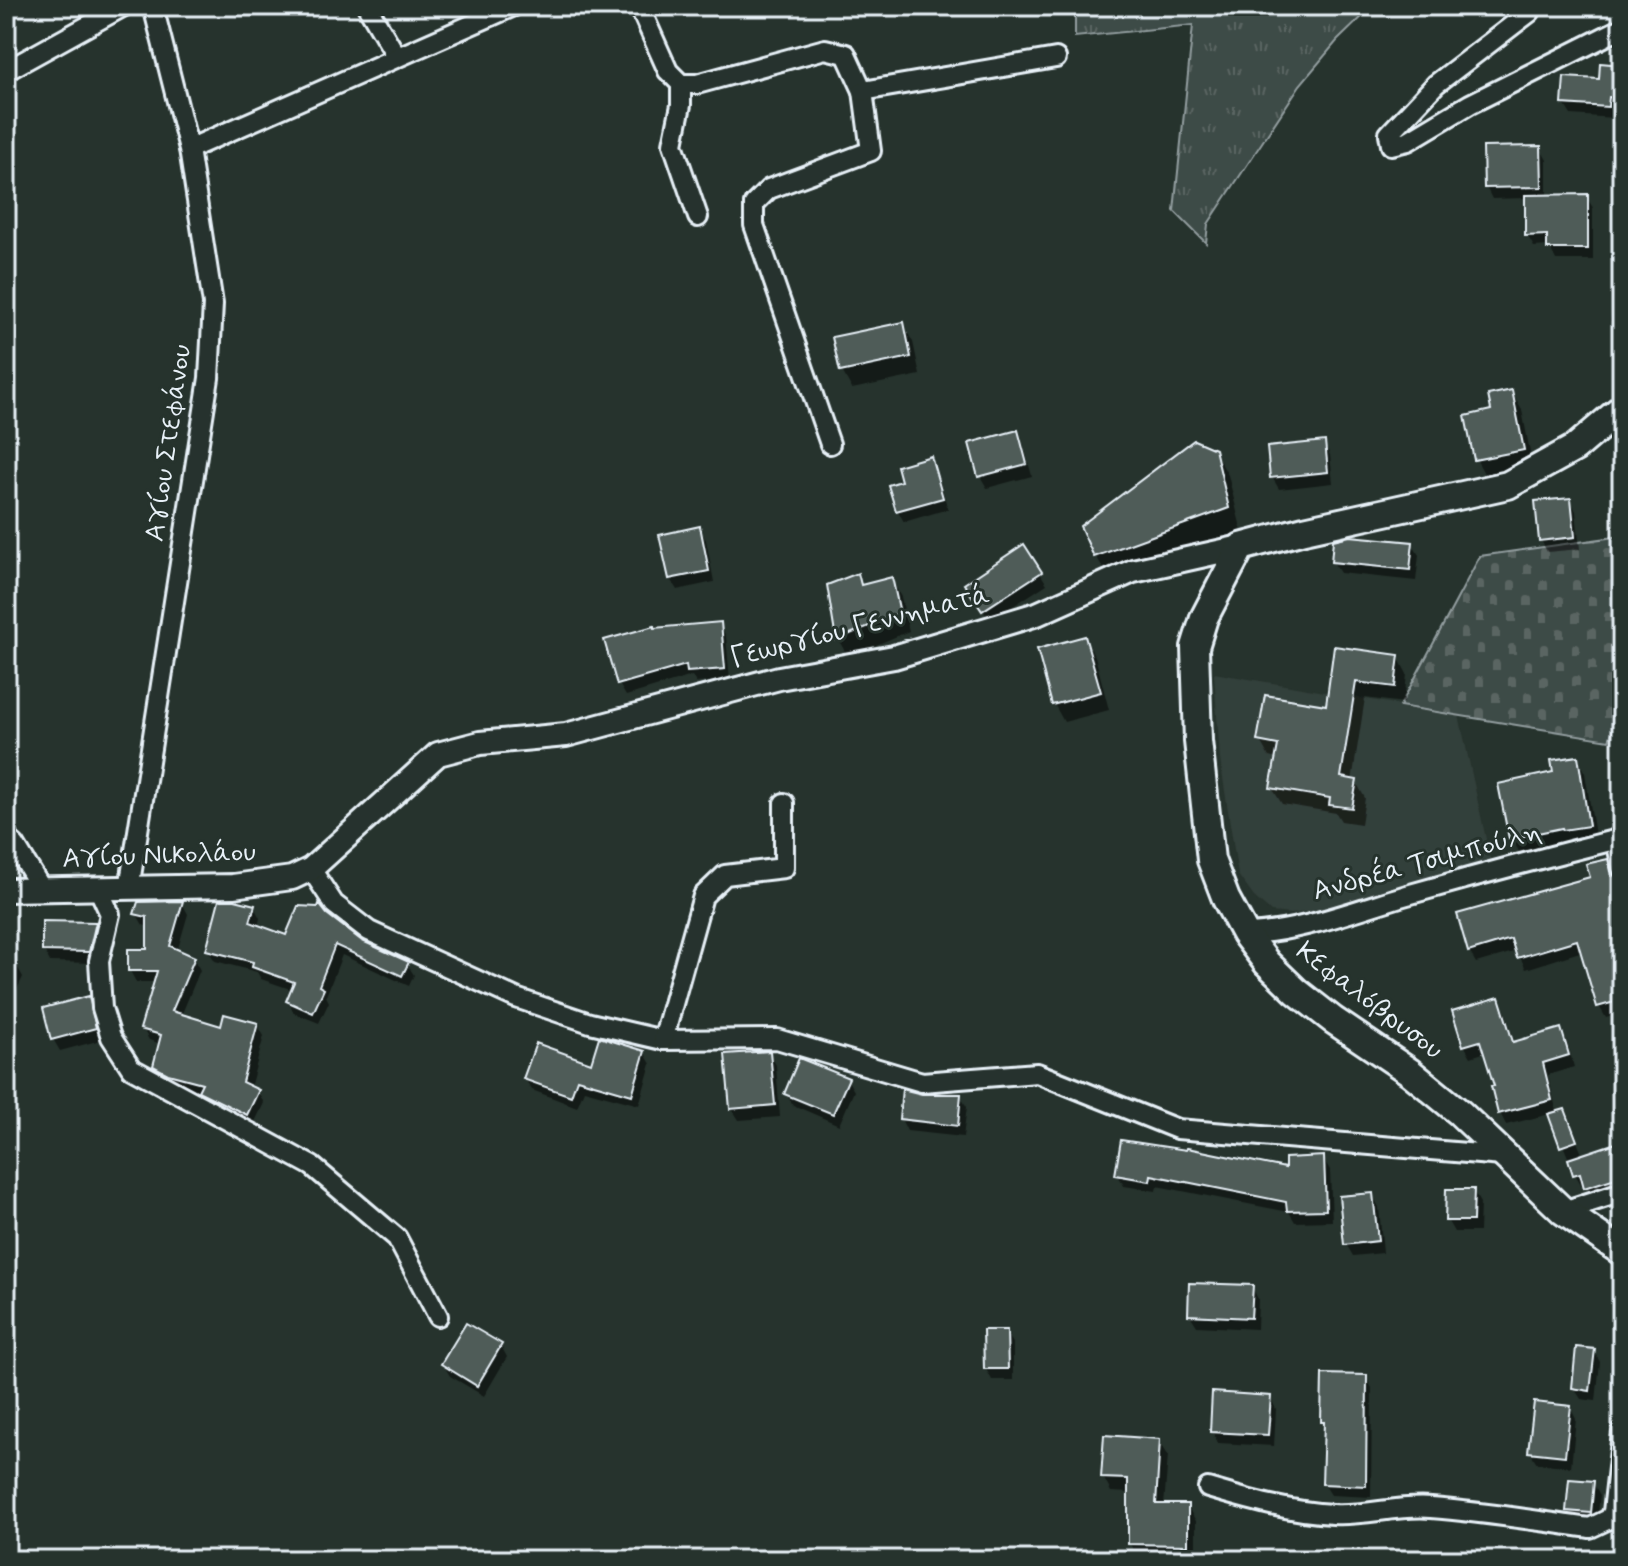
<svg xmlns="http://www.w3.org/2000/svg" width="1628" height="1566" viewBox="0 0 1628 1566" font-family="Mynerve,sans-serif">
  <defs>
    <pattern id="grass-tufts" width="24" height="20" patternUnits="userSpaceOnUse" patternTransform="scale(2)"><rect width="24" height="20" fill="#3e4b47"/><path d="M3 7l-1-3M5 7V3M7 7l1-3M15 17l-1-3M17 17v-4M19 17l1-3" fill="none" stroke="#5a6562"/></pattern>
    <pattern id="cemetery-stones" width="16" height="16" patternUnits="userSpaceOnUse" patternTransform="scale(2)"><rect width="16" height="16" fill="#3e4b47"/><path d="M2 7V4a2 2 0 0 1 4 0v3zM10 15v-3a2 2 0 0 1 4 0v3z" fill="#5a6562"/></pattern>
  </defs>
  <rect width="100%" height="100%" fill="#26332d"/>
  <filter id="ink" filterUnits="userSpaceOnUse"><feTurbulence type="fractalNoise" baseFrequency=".0125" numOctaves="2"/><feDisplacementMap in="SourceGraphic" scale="16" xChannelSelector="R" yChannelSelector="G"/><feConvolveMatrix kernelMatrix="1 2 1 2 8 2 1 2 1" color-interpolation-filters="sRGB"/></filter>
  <g filter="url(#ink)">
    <path fill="#333f3a" d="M1214,673L1459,715L1491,862L1323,910L1291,914L1271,912L1254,897L1238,875L1220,759Z"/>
    <path fill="url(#grass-tufts)" stroke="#939ea0" stroke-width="2" d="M1075,6H1361L1366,13L1337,41L1300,85L1208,224L1206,243L1174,211L1193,25L1075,37Z"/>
    <path fill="url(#cemetery-stones)" stroke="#939ea0" stroke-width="2" d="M1622,536V706L1609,740L1400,706L1480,556Z"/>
    <g fill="#0007">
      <path d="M1540,6H1553L1544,12Z"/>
      <path d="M1622,67V109L1615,108L1614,118L1571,115L1564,104Z"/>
      <path d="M1540,148L1547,160V196H1586L1593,208V260H1556L1549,246L1534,247L1527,235V198L1492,199L1486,187Z"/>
      <path d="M1614,291L1622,292V332L1616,331L1610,320Z"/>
      <path d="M903,325L913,342L920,375L852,389L842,371Z"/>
      <path d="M1511,392L1522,410L1533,468L1486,477L1476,459Z"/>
      <path d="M1017,433L1023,444L1032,476L987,488L980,476L972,444Z"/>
      <path d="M1324,443L1330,455L1333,483L1279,489L1272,477Z"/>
      <path d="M1214,451L1228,475L1242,532L1110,580L1096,556Z"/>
      <path d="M930,458L936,470L948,509L904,522L898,511L891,486L904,482Z"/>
      <path d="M1570,500L1576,511L1580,549L1547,552L1541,540Z"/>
      <path d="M699,528L706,540L714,582L677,590L670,579Z"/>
      <path d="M1412,544L1419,555L1416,581L1340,573L1333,562Z"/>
      <path d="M1023,547L1047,584L990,621L974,596Z"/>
      <path d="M857,576L864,587L891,579L901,597L909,631L848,657L838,639L830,587Z"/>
      <path d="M719,625L726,636L730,680L696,683L692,676L626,696L619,684Z"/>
      <path d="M1084,639L1095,656L1109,710L1064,722L1054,704Z"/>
      <path d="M1336,649L1398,657L1407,674L1404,703L1365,698L1352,781L1356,782L1365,798L1361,824L1341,821L1336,813L1282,804L1272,788L1277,759L1269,757L1260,741L1328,707Z"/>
      <path d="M1577,758L1585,773L1596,841L1572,842L1520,853L1511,838L1556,774Z"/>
      <path d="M1607,861L1622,895V1013L1606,1018L1599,1006L1583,951L1526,969L1517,951L1476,963L1469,951L1592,878Z"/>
      <path d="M182,903L188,914L177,952L194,959L200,970L181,1016L222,1028L257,1024L264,1036L250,1088L257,1091L264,1103L253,1126L207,1102L201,1092L176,1086L162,1078L155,1066L161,1044L149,1040L143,1029L156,982H136L130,971L149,951V927L143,925L136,913Z"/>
      <path d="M254,907L260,918L258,927L287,938L325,915L361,942L407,964L414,975L409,986L342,955L326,996L329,1002L319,1023L294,1013L288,1001L293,990L261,979L257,972L215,961L208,950Z"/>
      <path d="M95,924L101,936L95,963L50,962L44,950Z"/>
      <path d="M6,956L13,959L23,977L9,1006L6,1004Z"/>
      <path d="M88,998L95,1010L101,1040L60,1051L53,1039Z"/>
      <path d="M1498,999L1505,1011L1515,1044L1560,1030L1567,1042L1574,1067L1548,1075L1557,1113L1564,1111L1583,1156L1622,1143V1189L1593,1199L1585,1185L1582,1186L1575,1174L1550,1114L1506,1125L1500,1113L1496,1087L1486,1052L1471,1057L1464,1045Z"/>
      <path d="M644,1052L651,1064L639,1105L584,1090L577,1107L532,1090L525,1079Z"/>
      <path d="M769,1053L776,1065L780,1117L739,1120L732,1109Z"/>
      <path d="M847,1079L854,1091L839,1125L793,1105L786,1093Z"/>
      <path d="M922,1096H960L967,1107L963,1137L907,1131L901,1119Z"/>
      <path d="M1323,1158L1330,1170L1332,1221L1295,1222L1289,1212L1157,1186L1156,1191L1124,1186L1118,1175L1287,1171Z"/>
      <path d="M1473,1191L1480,1203L1479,1232H1454L1447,1220Z"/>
      <path d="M1372,1195L1379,1207L1383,1253L1353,1256L1346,1244Z"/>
      <path d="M1252,1287L1258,1299L1257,1329L1197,1326L1190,1315Z"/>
      <path d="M1006,1332L1013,1343V1380H992L986,1369Z"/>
      <path d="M501,1346L507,1357L484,1396L450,1376L443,1364Z"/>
      <path d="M1593,1350L1600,1362L1596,1401L1581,1399L1574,1388Z"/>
      <path d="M1366,1377L1372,1388L1371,1497L1331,1495L1324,1484L1326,1426L1323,1421Z"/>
      <path d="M1270,1397L1276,1409L1274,1446L1218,1443L1212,1431Z"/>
      <path d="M1570,1407L1576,1419L1571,1467L1537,1463L1530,1452Z"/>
      <path d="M1159,1441L1168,1455L1164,1506H1187L1196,1521V1559L1138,1558L1130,1544V1493L1111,1492L1103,1477Z"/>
      <path d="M1593,1483L1600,1495L1597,1524L1575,1522L1568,1510Z"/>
    </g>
    <g fill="#505c59" stroke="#e8f1f8" stroke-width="2">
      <path d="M1600,63L1622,65V98L1609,97L1608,107L1562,104L1564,77L1599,79Z"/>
      <path d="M1541,146L1542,187L1484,188L1483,147Z"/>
      <path d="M1588,194V249H1547V235L1525,236V195Z"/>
      <path d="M904,322L911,357L840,372L832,337Z"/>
      <path d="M1512,390L1524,450L1474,460L1465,416L1491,410L1488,395Z"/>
      <path d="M1018,430L1027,464L978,477L969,443Z"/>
      <path d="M1194,440L1215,449L1229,508L1094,557L1080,526Z"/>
      <path d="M1325,441L1328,472L1270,478L1267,447Z"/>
      <path d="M931,456L943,498L896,511L888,485L901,481L897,466Z"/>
      <path d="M1571,498L1575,537L1539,541L1535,501Z"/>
      <path d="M700,526L709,571L669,579L659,535Z"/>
      <path d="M1350,536L1413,542L1410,570L1331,562L1333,540Z"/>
      <path d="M1024,544L1042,572L982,611L964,584Z"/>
      <path d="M858,573L861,585L892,577L900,613L836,640L827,585Z"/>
      <path d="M721,622L725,669L687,672L686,665L617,685L604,640L654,626V628Z"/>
      <path d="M1085,636L1101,692L1052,705L1037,649Z"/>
      <path d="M1334,646L1399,655L1395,687L1356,682L1341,777L1357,780L1352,808L1329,805L1330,798L1270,788L1278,745L1257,741L1265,695L1326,705Z"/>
      <path d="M1578,756L1589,826L1563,830L1562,828L1509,839L1498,784L1553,772L1551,760Z"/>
      <path d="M1608,859L1611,871L1616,878L1622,910V1000L1597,1007L1577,940L1517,958L1511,939L1468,952L1457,914L1590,877L1586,864Z"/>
      <path d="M219,900H235L255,905L250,922L286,935L298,906L318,907L319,904L327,914L362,941L409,962L402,976L335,945L319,986L324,989L313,1013L286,1001L294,982L252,967L253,962L206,950Z"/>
      <path d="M183,901L170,946L195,957L172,1011L221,1026L224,1014L258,1023L242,1082L259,1090L247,1115L198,1091L202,1083L168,1074L153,1066L161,1035L140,1029L157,971H128V949H147V917L134,914L138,902Z"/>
      <path d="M42,921L96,922L89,952L42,951Z"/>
      <path d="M89,996L96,1028L51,1040L43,1008Z"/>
      <path d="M1499,997L1513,1042L1561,1028L1569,1055L1543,1063L1552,1100L1498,1114L1491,1086H1494L1480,1041L1463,1046L1452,1011Z"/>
      <path d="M599,1037L645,1051L632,1095L577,1079L571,1096L523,1079L536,1043L591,1063Z"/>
      <path d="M770,1051L775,1105L730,1109L725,1054Z"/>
      <path d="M799,1058L849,1078L833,1114L784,1094Z"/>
      <path d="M902,1089L922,1094H961L958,1126L899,1119Z"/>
      <path d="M1565,1109L1577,1141L1560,1147L1548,1114Z"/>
      <path d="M1121,1140L1186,1150L1187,1148L1285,1168V1158L1324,1156L1326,1210L1287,1211L1286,1202L1151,1175L1150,1181L1115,1175Z"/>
      <path d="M1622,1141V1176L1584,1188L1580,1173L1573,1175L1568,1159Z"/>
      <path d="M1446,1189H1474L1473,1221H1445Z"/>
      <path d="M1373,1193L1378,1241L1344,1245L1339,1196Z"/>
      <path d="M1189,1283L1253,1285L1251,1318L1188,1315Z"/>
      <path d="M466,1323L502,1344L477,1386L441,1364Z"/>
      <path d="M983,1330H1007L1008,1369H984Z"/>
      <path d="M1576,1347L1595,1349L1590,1391L1572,1388Z"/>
      <path d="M1322,1374L1367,1375L1366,1486L1322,1484L1324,1422H1321Z"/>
      <path d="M1212,1392L1271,1396L1268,1435L1210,1432Z"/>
      <path d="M1534,1402L1571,1406L1565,1456L1528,1452Z"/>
      <path d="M1104,1435L1160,1439L1156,1504H1188V1545L1128,1544V1479L1101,1478Z"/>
      <path d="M1569,1479L1594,1481L1591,1513L1566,1511Z"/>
    </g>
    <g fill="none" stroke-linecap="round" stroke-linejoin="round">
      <defs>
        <g id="minor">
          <path d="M367,6L397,57"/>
          <path d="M639,6L668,71L681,84H697L825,49L846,54L863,91L871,151L769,189L754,204V225L830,444"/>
          <path d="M1530,12L1436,84L1389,134L1391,145L1408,141L1470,104L1622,28"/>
          <path d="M6,71L124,6"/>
          <path d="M681,84V105L673,144L698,217"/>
          <path d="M863,91L1056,58"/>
          <path d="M189,149L514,6"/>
          <path d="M6,837L15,845L43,891"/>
          <path d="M1616,840L1622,868"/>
          <path d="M311,869L334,904L369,931L516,998L590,1023L663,1040L777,1039L922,1082L1037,1073L1177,1129L1503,1156"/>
          <path d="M129,889L209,378L213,304L189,149L153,6"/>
          <path d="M99,890L110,914L99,961L102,1008L111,1037L131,1068L312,1166L397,1238L438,1316"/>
          <path d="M1245,934C1297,933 1356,910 1407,895C1478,875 1550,856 1622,838"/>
          <path d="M663,1040L703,896L725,875L784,868V803"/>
          <path d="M1563,1211L1622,1192"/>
          <path d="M1208,1488C1248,1500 1291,1512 1333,1514C1366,1516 1398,1505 1431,1508C1484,1512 1537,1521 1590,1528L1609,1519L1613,1512L1622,1432"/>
        </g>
        <path id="tertiary" d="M6,890L233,886L292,878L311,869L438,754L480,743L566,735L779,678L894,657L1037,614L1133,571L1241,547"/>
        <path id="secondary" d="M1622,408L1575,448L1508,485L1304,530L1241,547L1204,618L1195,647L1198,741L1211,860L1226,899L1245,934L1267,963L1296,991L1333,1020L1410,1072L1460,1113L1563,1211L1622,1252"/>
      </defs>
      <use href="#minor" stroke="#e8f1f8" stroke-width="24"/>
      <use href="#tertiary" stroke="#e8f1f8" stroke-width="28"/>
      <use href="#secondary" stroke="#e8f1f8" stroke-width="32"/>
      <use href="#minor" stroke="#26332d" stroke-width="18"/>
      <use href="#tertiary" stroke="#26332d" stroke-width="22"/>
      <use href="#secondary" stroke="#26332d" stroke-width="26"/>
    </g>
  </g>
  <g text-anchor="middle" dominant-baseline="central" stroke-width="6" stroke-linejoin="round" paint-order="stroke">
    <g font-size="28" fill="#e8f1f8" stroke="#26332d">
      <text transform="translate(169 443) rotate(-82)">Αγίου Στεφάνου</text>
      <text transform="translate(860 627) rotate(-14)">Γεωργίου Γεννηματά</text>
      <text transform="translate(159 856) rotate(-2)">Αγίου Νικολάου</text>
      <text transform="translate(1427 862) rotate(-15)">Ανδρέα Τσιμπούλη</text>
      <text transform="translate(1369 1001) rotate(37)">Κεφαλόβρυσου</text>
    </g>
  </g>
  <rect width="1628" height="1566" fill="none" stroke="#26332d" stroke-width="32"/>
  <rect x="16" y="16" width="1596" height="1534" fill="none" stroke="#e8f1f8" stroke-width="3" filter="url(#ink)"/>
</svg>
